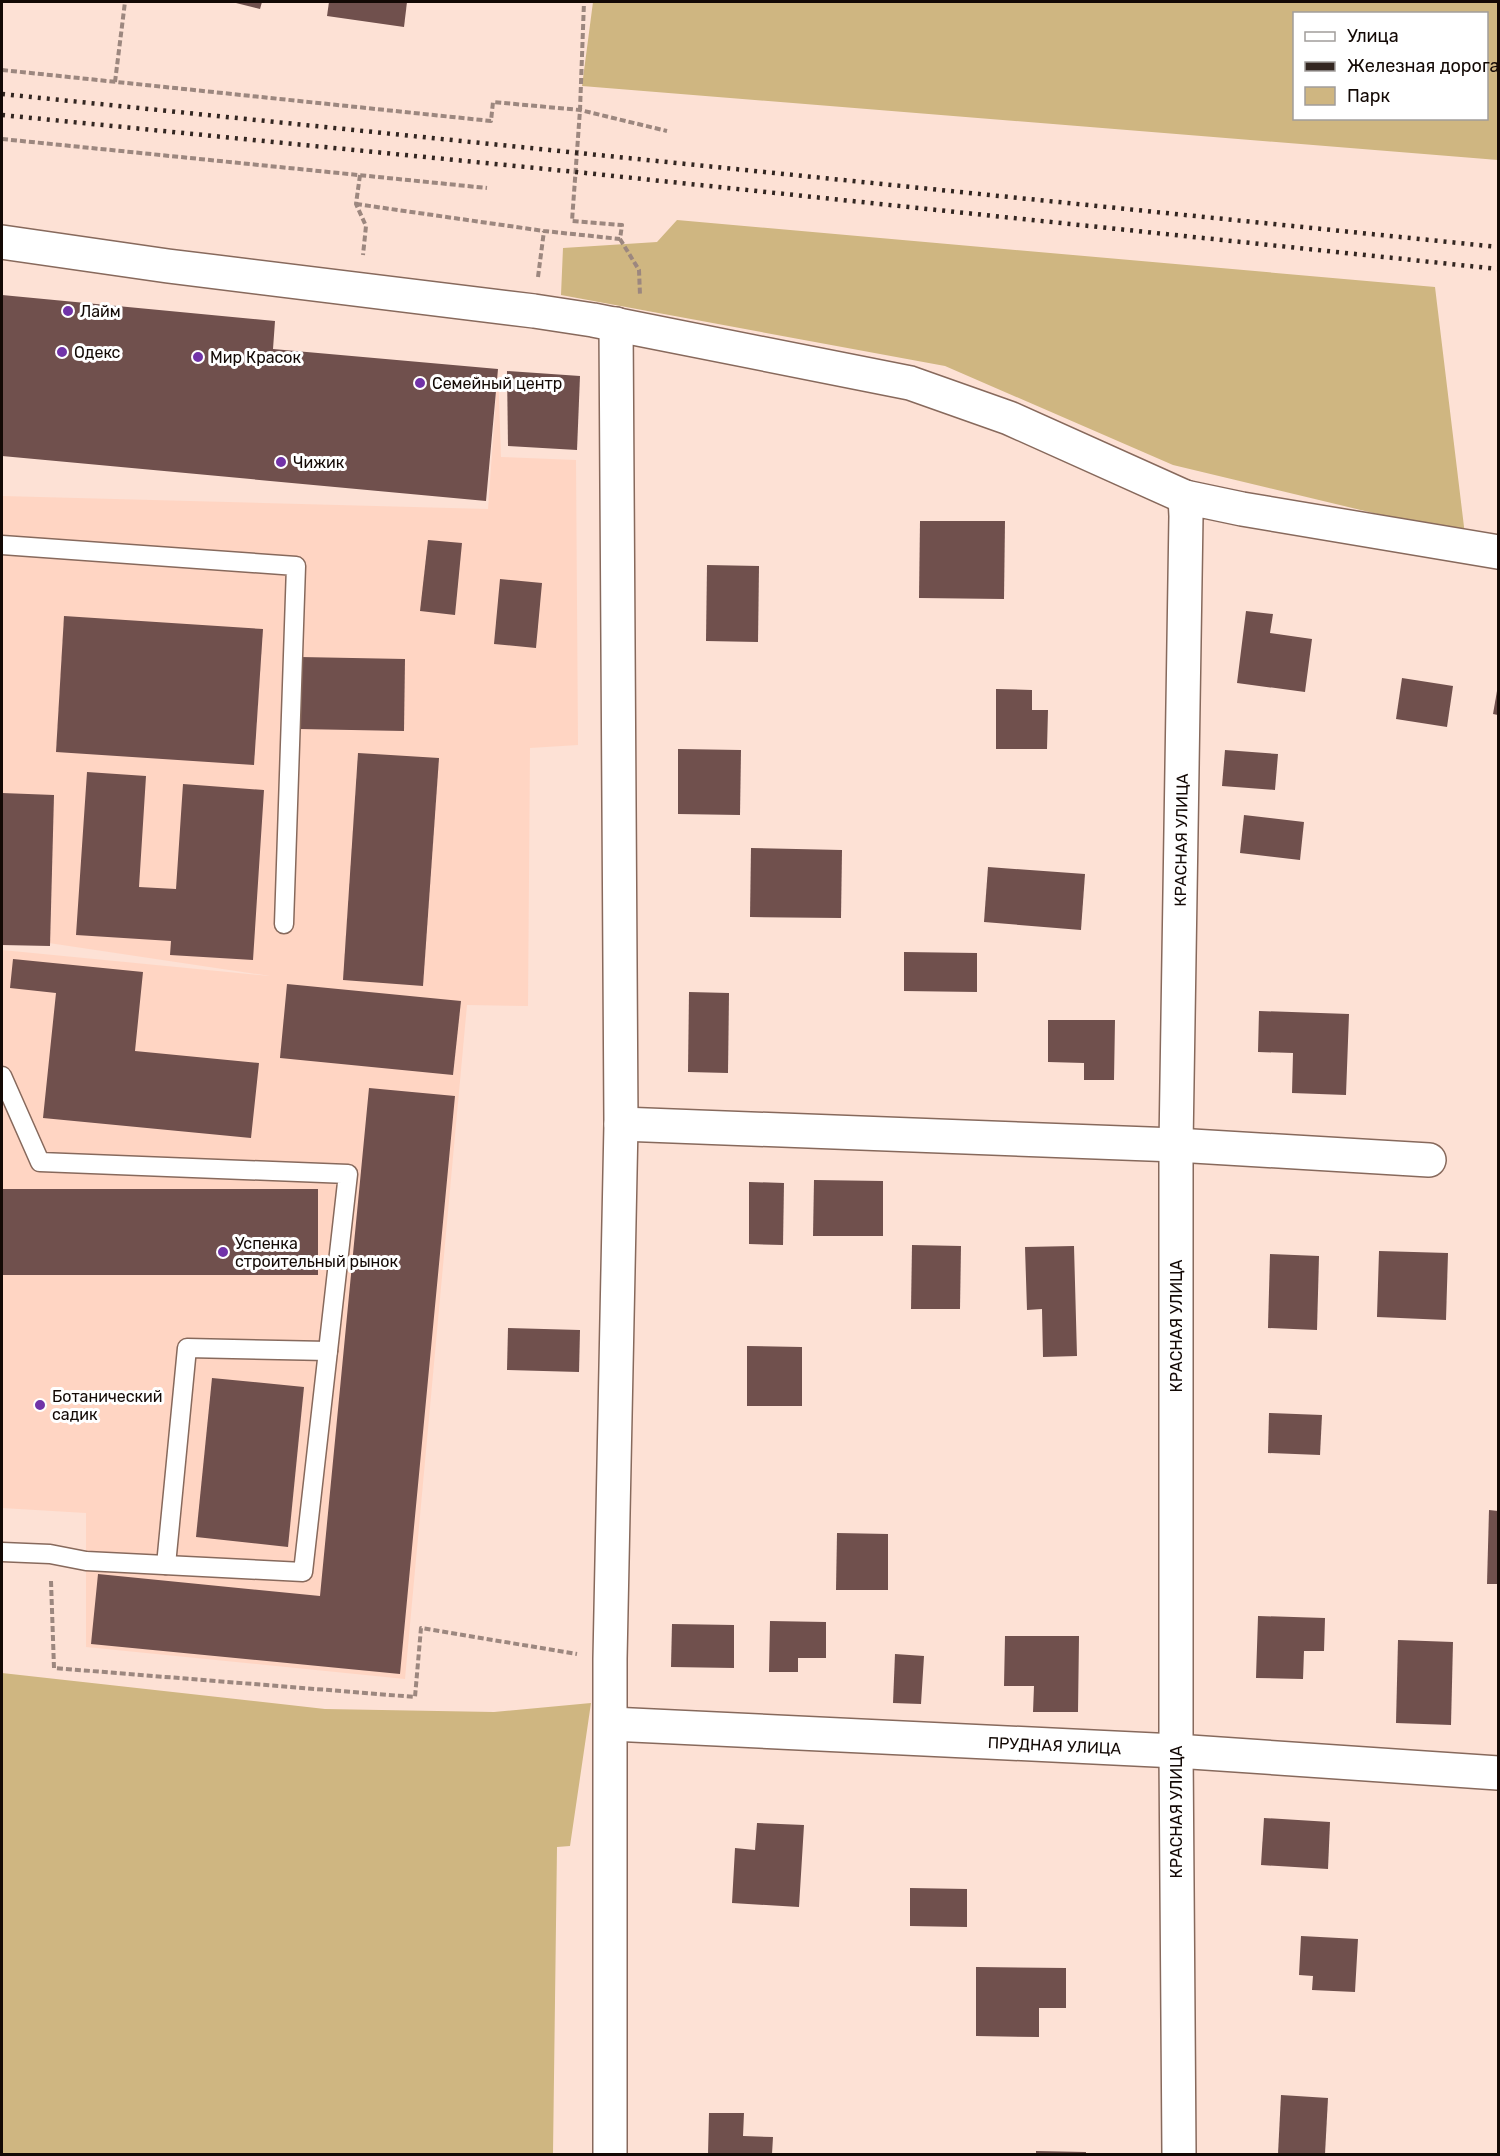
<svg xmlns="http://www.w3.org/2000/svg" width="1500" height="2156" viewBox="0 0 1500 2156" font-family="Rubik,sans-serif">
  <rect width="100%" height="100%" fill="#fde1d5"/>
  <path fill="#ffd5c3" d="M498,369L501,457L576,460L578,745L530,748L528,1006L467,1005L405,1679L86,1647V1513L2,1508V950L270,976L2,936V496L488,509Z"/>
  <g fill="#cfb681" fill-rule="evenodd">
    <path d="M593,2H1498V160L582,86ZM1294,14H1486V118H1294Z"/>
    <path d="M677,220L1435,287L1465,535L1173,465L945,366L561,295L563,248L657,242Z"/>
    <path d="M2,1673L325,1709L494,1712L591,1703L570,1846L557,1847L553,2154H2Z"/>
  </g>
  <g fill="#70504d">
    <path d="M232,2H262L260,9Z"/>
    <path d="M329,2H407L404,27L327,16Z"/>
    <path d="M2,295L275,321L273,349L498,369L486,501L2,456Z"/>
    <path d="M507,371L580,376L577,450L508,446Z"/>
    <path d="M920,521H1005L1004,599L919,598Z"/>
    <path d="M428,540L462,543L455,615L420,611Z"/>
    <path d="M707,565L759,566L758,642L706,641Z"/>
    <path d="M500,579L542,583L536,648L494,644Z"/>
    <path d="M1246,611L1273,614L1270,633L1312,639L1305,692L1237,683Z"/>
    <path d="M64,616L263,629L254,765L56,752Z"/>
    <path d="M300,657L405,659L404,731L299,729Z"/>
    <path d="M1402,678L1453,686L1447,727L1396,719Z"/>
    <path d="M996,689L1032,690V710H1048L1047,749H996Z"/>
    <path d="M1497,691H1498V715L1493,714Z"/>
    <path d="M678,749L741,750L740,815L678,814Z"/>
    <path d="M1225,750L1278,754L1275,790L1222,786Z"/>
    <path d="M358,753L439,758L423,986L343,980Z"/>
    <path d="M87,772L146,776L139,887L176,889L183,784L264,790L253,960L170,955L171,941L76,935Z"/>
    <path d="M2,793L54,795L50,946L2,945Z"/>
    <path d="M1244,815L1304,822L1300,860L1240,853Z"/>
    <path d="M751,848L842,850L841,918L750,917Z"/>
    <path d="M988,867L1085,874L1081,930L984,922Z"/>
    <path d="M904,952L977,953V992L904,991Z"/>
    <path d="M13,959L143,972L135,1051L259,1063L251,1138L43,1118L56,993L10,988Z"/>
    <path d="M287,984L461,1001L453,1075L280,1058Z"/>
    <path d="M689,992L729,993L728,1073L688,1072Z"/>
    <path d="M1259,1011L1349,1014L1346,1095L1292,1093L1293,1053L1258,1052Z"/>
    <path d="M1048,1020H1115L1114,1080H1084V1063L1048,1062Z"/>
    <path d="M369,1088L455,1096L400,1674L91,1644L98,1574L320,1596Z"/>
    <path d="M814,1180L883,1181V1236H813Z"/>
    <path d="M749,1182L784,1183L783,1245L749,1244Z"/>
    <rect x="2" y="1189" width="316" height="86"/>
    <path d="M912,1245L961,1246L960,1309H911Z"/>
    <path d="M1074,1246L1077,1356L1043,1357L1042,1309L1027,1310L1025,1247Z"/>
    <path d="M1379,1251L1448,1253L1446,1320L1377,1317Z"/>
    <path d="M1270,1254L1319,1256L1317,1330L1268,1328Z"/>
    <path d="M508,1328L580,1330L579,1372L507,1370Z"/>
    <path d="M747,1346L802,1347V1406H747Z"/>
    <path d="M212,1378L304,1387L288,1547L196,1537Z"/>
    <path d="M1269,1413L1322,1415L1320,1455L1268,1453Z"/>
    <path d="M1489,1510L1498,1511V1584H1487Z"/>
    <path d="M837,1533L888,1534V1590H836Z"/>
    <path d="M1258,1616L1325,1618L1324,1651H1304L1303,1679L1256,1678Z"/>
    <path d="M770,1621L826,1622V1658H798V1672H769Z"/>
    <path d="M672,1624L734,1625V1668L671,1667Z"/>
    <path d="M1005,1636H1079L1078,1712H1033L1034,1686H1004Z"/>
    <path d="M1398,1640L1453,1642L1451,1725L1396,1723Z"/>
    <path d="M895,1654L924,1656L921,1704L893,1703Z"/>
    <path d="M1264,1818L1330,1822L1328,1869L1261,1865Z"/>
    <path d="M757,1823L804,1825L799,1907L732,1903L735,1848L755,1850Z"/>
    <path d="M910,1888L967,1889V1927L910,1926Z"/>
    <path d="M1301,1936L1358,1939L1355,1992L1312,1990L1313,1976L1299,1975Z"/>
    <path d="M976,1967L1066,1968V2008H1039V2037L976,2036Z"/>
    <path d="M1281,2095L1328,2098L1325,2154H1278Z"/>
    <path d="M709,2113H744L743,2136L773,2137L772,2154H708Z"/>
    <path d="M1036,2151L1086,2152V2154H1036Z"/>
  </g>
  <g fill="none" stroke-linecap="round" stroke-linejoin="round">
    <defs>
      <g id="lane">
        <path d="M2,545L296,566L284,924"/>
        <path d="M2,1076L40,1162L348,1174L303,1572L86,1561L50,1554L2,1552"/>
        <path d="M166,1565L187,1348L328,1351"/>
      </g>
      <g id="street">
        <path d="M621,1124L1176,1145L1429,1160"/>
        <path id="s1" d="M611,1724L1176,1751L1498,1773"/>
        <path d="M610,2154V1659L621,1124L616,324"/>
        <path id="s2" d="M1179,2154L1176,1751V1145L1186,516L1185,497L1242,509L1498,552"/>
      </g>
      <path id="secondary" d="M2,242L168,266L534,311L593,320L910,383L1009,418L1185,497"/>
    </defs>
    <use href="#lane" stroke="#87695c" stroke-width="21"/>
    <use href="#street" stroke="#87695c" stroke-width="36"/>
    <use href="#secondary" stroke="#87695c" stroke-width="36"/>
    <g stroke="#9c877f" stroke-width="4" stroke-dasharray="6 3" stroke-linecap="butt">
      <path d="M2,70L491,121L493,102L580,110L667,131"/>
      <path d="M115,82L125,2"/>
      <path d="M2,139L487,188"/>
      <path d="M360,175L356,204L366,226L363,255"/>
      <path d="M356,204L544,231L620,239L622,225L572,221L580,110L584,2"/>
      <path d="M620,239L639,270L640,295"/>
      <path d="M538,277L544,231"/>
      <path d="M51,1581L54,1668L415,1697L421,1628L577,1654"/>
    </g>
    <use href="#lane" stroke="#fff" stroke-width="18"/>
    <use href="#street" stroke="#fff" stroke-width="33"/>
    <use href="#secondary" stroke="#fff" stroke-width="33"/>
    <g stroke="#332621" stroke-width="4.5" stroke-dasharray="3 6" stroke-linecap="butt">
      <path d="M2,94L1498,247"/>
      <path d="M2,115L576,172L1498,269"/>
    </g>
  </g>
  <g fill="#7133a8" stroke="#fff" stroke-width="2">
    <circle cx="68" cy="311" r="6"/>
    <circle cx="62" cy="352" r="6"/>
    <circle cx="198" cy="357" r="6"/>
    <circle cx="420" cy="383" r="6"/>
    <circle cx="281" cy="462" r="6"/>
    <circle cx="223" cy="1252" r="6"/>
    <circle cx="40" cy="1405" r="6"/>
  </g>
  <g text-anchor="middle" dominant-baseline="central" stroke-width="6" stroke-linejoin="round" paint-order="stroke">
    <g font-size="16" fill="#130905" stroke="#fff" text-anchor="start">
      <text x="80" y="311">Лайм</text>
      <text x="74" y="352">Одекс</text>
      <text x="210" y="357">Мир Красок</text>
      <text x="432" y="383">Семейный центр</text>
      <text x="293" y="462">Чижик</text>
      <text x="235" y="1243">Успенка<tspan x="235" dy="18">строительный рынок</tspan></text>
      <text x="52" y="1396">Ботанический<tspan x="52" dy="18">садик</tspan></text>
    </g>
    <g font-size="16" fill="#130905" stroke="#fff">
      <text stroke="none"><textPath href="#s2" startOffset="1314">КРАСНАЯ УЛИЦА</textPath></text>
      <text transform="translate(1176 1326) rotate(-90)">КРАСНАЯ УЛИЦА</text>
      <text stroke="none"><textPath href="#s1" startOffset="444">ПРУДНАЯ УЛИЦА</textPath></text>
      <text transform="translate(1176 1812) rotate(-90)">КРАСНАЯ УЛИЦА</text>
    </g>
  </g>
  <rect width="1500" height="2156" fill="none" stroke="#130905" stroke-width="6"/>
  <rect x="1293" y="12" width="195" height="108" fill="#ffffff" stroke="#a19d9b" stroke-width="1.5"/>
  <rect x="1305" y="32" width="30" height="9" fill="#ffffff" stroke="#a19d9b" stroke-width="1.5"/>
  <text x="1347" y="42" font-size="18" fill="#130905">Улица</text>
  <rect x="1305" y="62" width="30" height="9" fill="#332621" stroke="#a19d9b" stroke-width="1.5"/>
  <text x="1347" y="72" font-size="18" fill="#130905">Железная дорога</text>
  <rect x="1305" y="87" width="30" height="18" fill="#cfb681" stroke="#a19d9b" stroke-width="1.5"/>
  <text x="1347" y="102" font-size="18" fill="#130905">Парк</text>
</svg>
